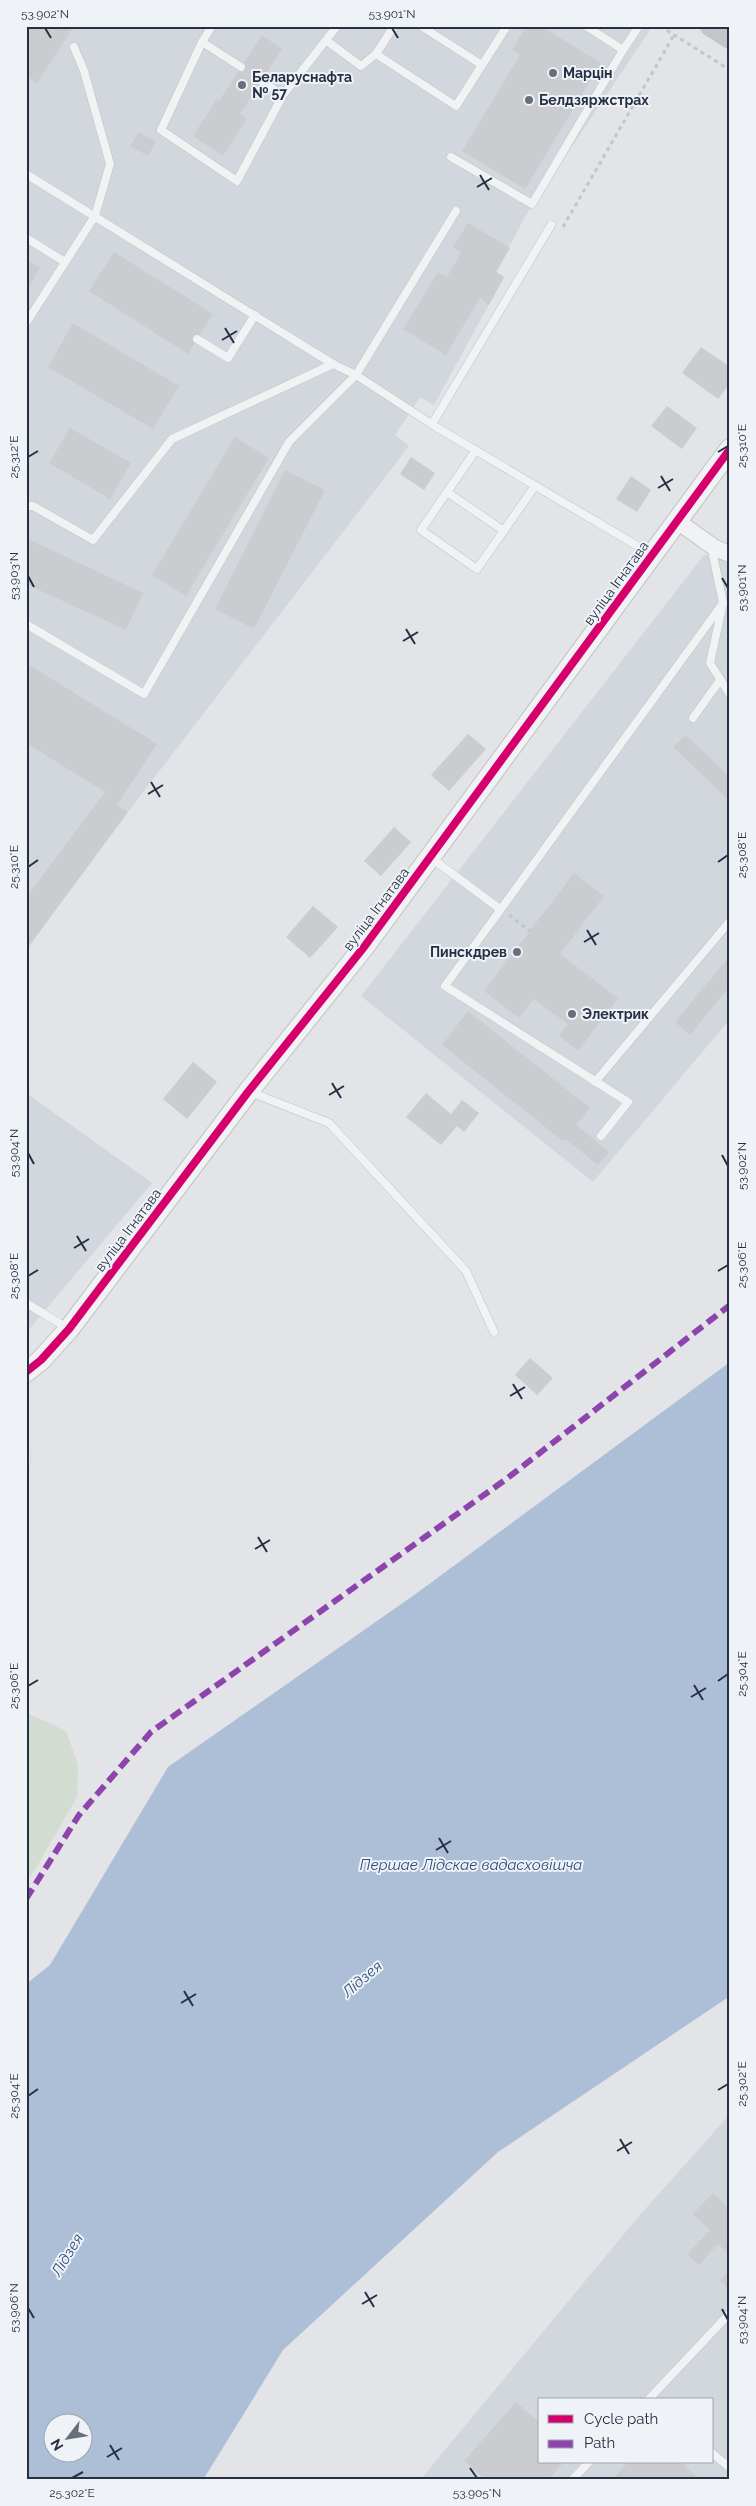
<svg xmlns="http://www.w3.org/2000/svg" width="756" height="2506" viewBox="0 0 756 2506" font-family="Raleway,sans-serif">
  <rect width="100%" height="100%" fill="#e2e4e7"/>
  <g fill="#d2d7de" fill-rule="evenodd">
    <path d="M26,26H644L650,30L526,215L496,272L504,277L434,405L420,397L395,435L409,446L128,812L26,950Z"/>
    <path d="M722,554L730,559V1019L593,1182L361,996L704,555Z"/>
    <path d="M26,1093L152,1183L26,1333Z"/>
    <path d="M730,2114V2480H420L639,2216ZM540,2400H712V2462H540Z"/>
  </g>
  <path fill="#d2dcd1" d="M27,1713L66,1731L78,1765L77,1797L35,1870L26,1880Z"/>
  <path fill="#adbfd6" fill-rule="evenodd" d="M730,1362V1996L498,2152L283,2350L203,2480H26V1984L50,1965L168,1767L417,1593ZM52,2424H82V2454H52Z"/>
  <g fill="#caccd0">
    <path d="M26,26H74L37,83L26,76Z"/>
    <path d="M526,26H541L601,63L525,189L462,151L520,55L512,50Z"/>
    <path d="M262,35L282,49L240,114L247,119L223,156L193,136L217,99L219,101Z"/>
    <path d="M139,132L156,142L148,156L130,146Z"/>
    <path d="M468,223L510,248L496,272L504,277L489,305L480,298L446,355L403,329L438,272L447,277L461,253L453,247Z"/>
    <path d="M114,252L213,314L188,354L89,291Z"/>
    <path d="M26,260L40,268L26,292Z"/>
    <path d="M73,323L179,386L153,429L48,367Z"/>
    <path d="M701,347L730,367V383L718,399L682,373Z"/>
    <path d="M667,406L697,428L682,449L651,426Z"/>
    <path d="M70,428L131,463L110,499L49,463Z"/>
    <path d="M235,437L269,458L186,596L152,575Z"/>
    <path d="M411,457L435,473L424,490L400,474Z"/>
    <path d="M285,470L325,490L254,629L215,609Z"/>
    <path d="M631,476L651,490L637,512L616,499Z"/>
    <path d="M26,538L143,593L126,630L26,584Z"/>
    <path d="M26,663L157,744L117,805L128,812L26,950V898L105,792L26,743Z"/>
    <path d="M468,734L486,749L449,791L431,775Z"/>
    <path d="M686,735L730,777V801L673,747Z"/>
    <path d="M394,827L411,842L381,876L364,861Z"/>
    <path d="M574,873L604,896L560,954L618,998L578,1051L559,1036L568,1024L534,999L519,1018L484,991Z"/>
    <path d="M313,906L338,927L310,958L286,937Z"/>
    <path d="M729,957L730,986L690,1035L675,1022Z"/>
    <path d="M468,1011L590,1108L576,1125L609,1152L598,1165L565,1139L563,1141L442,1045Z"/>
    <path d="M193,1062L217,1082L187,1119L163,1099Z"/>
    <path d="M426,1093L451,1114L462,1100L479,1113L464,1132L457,1126L441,1145L406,1117Z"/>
    <path d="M530,1358L553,1378L537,1395L515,1375Z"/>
    <path d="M713,2193L730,2209V2255L718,2244L699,2265L687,2254L710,2230L693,2214Z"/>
    <path d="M730,2270V2290L720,2281Z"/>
    <path d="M516,2402L540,2423V2462H564L548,2480H486L464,2461Z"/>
    <path d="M628,2462H681L700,2480H612Z"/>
  </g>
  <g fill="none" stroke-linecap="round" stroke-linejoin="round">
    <defs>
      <g id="service">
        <path d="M212,26L202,42L241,67"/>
        <path d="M421,26L482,65"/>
        <path d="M586,26L623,50L639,26"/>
        <path d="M327,41L361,66L376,54L394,26"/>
        <path d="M202,42L161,130L237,181L283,95"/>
        <path d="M376,54L456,106L507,26"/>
        <path d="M261,81L283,95L337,26"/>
        <path d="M451,157L532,204L623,50"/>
        <path d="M26,174L333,364L356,375L436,427L651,554"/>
        <path d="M26,238L65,262"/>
        <path d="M26,323L95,216L110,164L84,71L74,47"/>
        <path d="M197,339L228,358L255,315"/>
        <path d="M432,424L551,225"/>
        <path d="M476,450L421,530L477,569L535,486"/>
        <path d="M447,492L504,531"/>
        <path d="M26,506H33L93,540L172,439L333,364"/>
        <path d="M715,548L713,555L723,603L710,663L730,695"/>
        <path d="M26,624L144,694L289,442L356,375L456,211"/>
        <path d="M693,718L720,680"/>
        <path d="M430,857L500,909"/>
        <path d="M595,1082L730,921"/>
        <path d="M250,1092L329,1123L466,1271L494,1332"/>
        <path d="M601,1136L628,1102L445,986L723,603"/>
        <path d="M26,1303L69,1329"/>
        <path d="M26,1455V1461"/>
        <path d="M648,2400L730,2313"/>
        <path d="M712,2453L730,2468"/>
        <path d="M572,2480L589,2462"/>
      </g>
      <path id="minor" d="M677,521L715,548L730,554"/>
      <path id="tertiary" d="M26,1372L41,1360L69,1329L248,1092L364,947L730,449"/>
    </defs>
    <use href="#service" stroke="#c0c2c5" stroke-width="9"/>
    <use href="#minor" stroke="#c0c2c5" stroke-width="18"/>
    <use href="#tertiary" stroke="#c0c2c5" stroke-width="22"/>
    <g stroke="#c3c5ca" stroke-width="3" stroke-dasharray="4 4" stroke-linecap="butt">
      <path d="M660,26L730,70"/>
      <path d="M563,227L674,35"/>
      <path d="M509,915L530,931"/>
    </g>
    <use href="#service" stroke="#f1f2f4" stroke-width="8"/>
    <use href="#minor" stroke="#f1f2f4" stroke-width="16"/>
    <use href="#tertiary" stroke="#f1f2f4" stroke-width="20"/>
    <path stroke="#c2c5ca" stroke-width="22" d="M711,26L730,38"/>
    <path stroke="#8e44ad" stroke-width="6" stroke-dasharray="12 6" stroke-linecap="butt" d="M26,1899L79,1815L151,1732L505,1480L730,1305"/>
    <defs>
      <path id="cycleway" d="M26,1372L41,1360L69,1329L248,1092L364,947L730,449"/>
    </defs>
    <use href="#cycleway" stroke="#eff2f7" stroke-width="11"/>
    <use href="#cycleway" stroke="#d6006c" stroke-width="8"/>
  </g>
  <path fill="none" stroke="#263043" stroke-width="2" d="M45,28L51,38M392,28L398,38M480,175L489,190M477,187L492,178M225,328L234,343M222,340L237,331M718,452L728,446M28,457L38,451M661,476L670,491M658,488L673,479M28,576L34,587M722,578L728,588M406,629L415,644M403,641L418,632M151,782L160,797M148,794L163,785M718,862L728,855M28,867L38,860M587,930L596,945M584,942L599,933M332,1083L341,1098M329,1095L344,1086M28,1153L34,1164M722,1155L728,1166M77,1236L86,1251M74,1248L89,1239M718,1271L728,1265M28,1276L38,1270M513,1384L522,1399M510,1396L525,1387M258,1537L267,1552M255,1549L270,1540M718,1681L728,1674M694,1685L703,1700M28,1686L38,1680M691,1697L706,1688M439,1838L448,1853M436,1850L451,1841M184,1991L193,2006M181,2003L196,1994M718,2090L728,2084M28,2096L38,2089M620,2139L629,2154M617,2151L632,2142M365,2292L374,2307M362,2304L377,2295M28,2308L34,2318M722,2309L728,2320M110,2445L119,2460M107,2457L122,2448M470,2468L477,2478M72,2478L83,2472"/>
  <g fill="#686f7c" stroke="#eff2f7" stroke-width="2">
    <circle cx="553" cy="73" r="5"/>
    <circle cx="242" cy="85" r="5"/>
    <circle cx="529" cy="100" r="5"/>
    <circle cx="517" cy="952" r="5"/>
    <circle cx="572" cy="1014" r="5"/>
  </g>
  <g text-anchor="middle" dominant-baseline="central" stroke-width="4" stroke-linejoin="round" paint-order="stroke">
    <g font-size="14" font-weight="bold" fill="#263043" stroke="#eff2f7" text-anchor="start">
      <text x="563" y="73">Марцін</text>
      <text x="252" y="77">Беларуснафта<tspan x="252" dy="16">№ 57</tspan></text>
      <text x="539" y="100">Белдзяржстрах</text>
      <text x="507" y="952" text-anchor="end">Пинскдрев</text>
      <text x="582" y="1014">Электрик</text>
    </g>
    <g font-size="14" fill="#263043" stroke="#eff2f7">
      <text transform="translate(616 583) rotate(-54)">вуліца Ігнатава</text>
      <text transform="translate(376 909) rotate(-53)">вуліца Ігнатава</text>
      <text transform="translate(128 1230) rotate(-53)">вуліца Ігнатава</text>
    </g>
    <g font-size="15" font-style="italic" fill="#2c4d7b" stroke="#eff2f7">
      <text x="471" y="1865">Першае Лідскае вадасховішча</text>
      <text transform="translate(362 1979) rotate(-41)">Лідзея</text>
      <text transform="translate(67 2255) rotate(-59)">Лідзея</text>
    </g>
  </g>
  <rect width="756" height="2506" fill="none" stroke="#eff2f7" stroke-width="55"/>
  <rect x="538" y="2398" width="175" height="65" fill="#eff2f7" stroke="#9fa4af"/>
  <rect x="548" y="2415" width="25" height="8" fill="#d6006c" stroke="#9fa4af"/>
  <text x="584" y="2424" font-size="15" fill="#263043">Cycle path</text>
  <rect x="548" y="2440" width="25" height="8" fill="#8e44ad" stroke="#9fa4af"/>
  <text x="584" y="2448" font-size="15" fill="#263043">Path</text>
  <g transform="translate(68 2438) rotate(239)"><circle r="24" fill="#eff2f7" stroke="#9fa4af"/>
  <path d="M0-4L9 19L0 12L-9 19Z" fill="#686f7c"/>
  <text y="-8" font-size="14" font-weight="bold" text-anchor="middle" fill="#263043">N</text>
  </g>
  <rect x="28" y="28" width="700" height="2450" fill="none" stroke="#263043" stroke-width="2"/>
  <g font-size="12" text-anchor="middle" fill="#263043">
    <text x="45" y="18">53.902°N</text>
    <text x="392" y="18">53.901°N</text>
    <text transform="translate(742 446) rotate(-90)" y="4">25.310°E</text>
    <text transform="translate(14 457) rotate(-90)" y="4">25.312°E</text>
    <text transform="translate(14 576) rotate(-90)" y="4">53.903°N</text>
    <text transform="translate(742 588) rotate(-90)" y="4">53.901°N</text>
    <text transform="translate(742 855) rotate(-90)" y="4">25.308°E</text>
    <text transform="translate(14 867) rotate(-90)" y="4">25.310°E</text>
    <text transform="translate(14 1153) rotate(-90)" y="4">53.904°N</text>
    <text transform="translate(742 1166) rotate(-90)" y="4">53.902°N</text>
    <text transform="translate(742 1265) rotate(-90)" y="4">25.306°E</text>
    <text transform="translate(14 1276) rotate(-90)" y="4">25.308°E</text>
    <text transform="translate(742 1674) rotate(-90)" y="4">25.304°E</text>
    <text transform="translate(14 1686) rotate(-90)" y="4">25.306°E</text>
    <text transform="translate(742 2084) rotate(-90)" y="4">25.302°E</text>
    <text transform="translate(14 2096) rotate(-90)" y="4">25.304°E</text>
    <text transform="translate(14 2308) rotate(-90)" y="4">53.906°N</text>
    <text transform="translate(742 2320) rotate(-90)" y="4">53.904°N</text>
    <text x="72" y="2497">25.302°E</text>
    <text x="477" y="2497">53.905°N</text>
  </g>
</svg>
